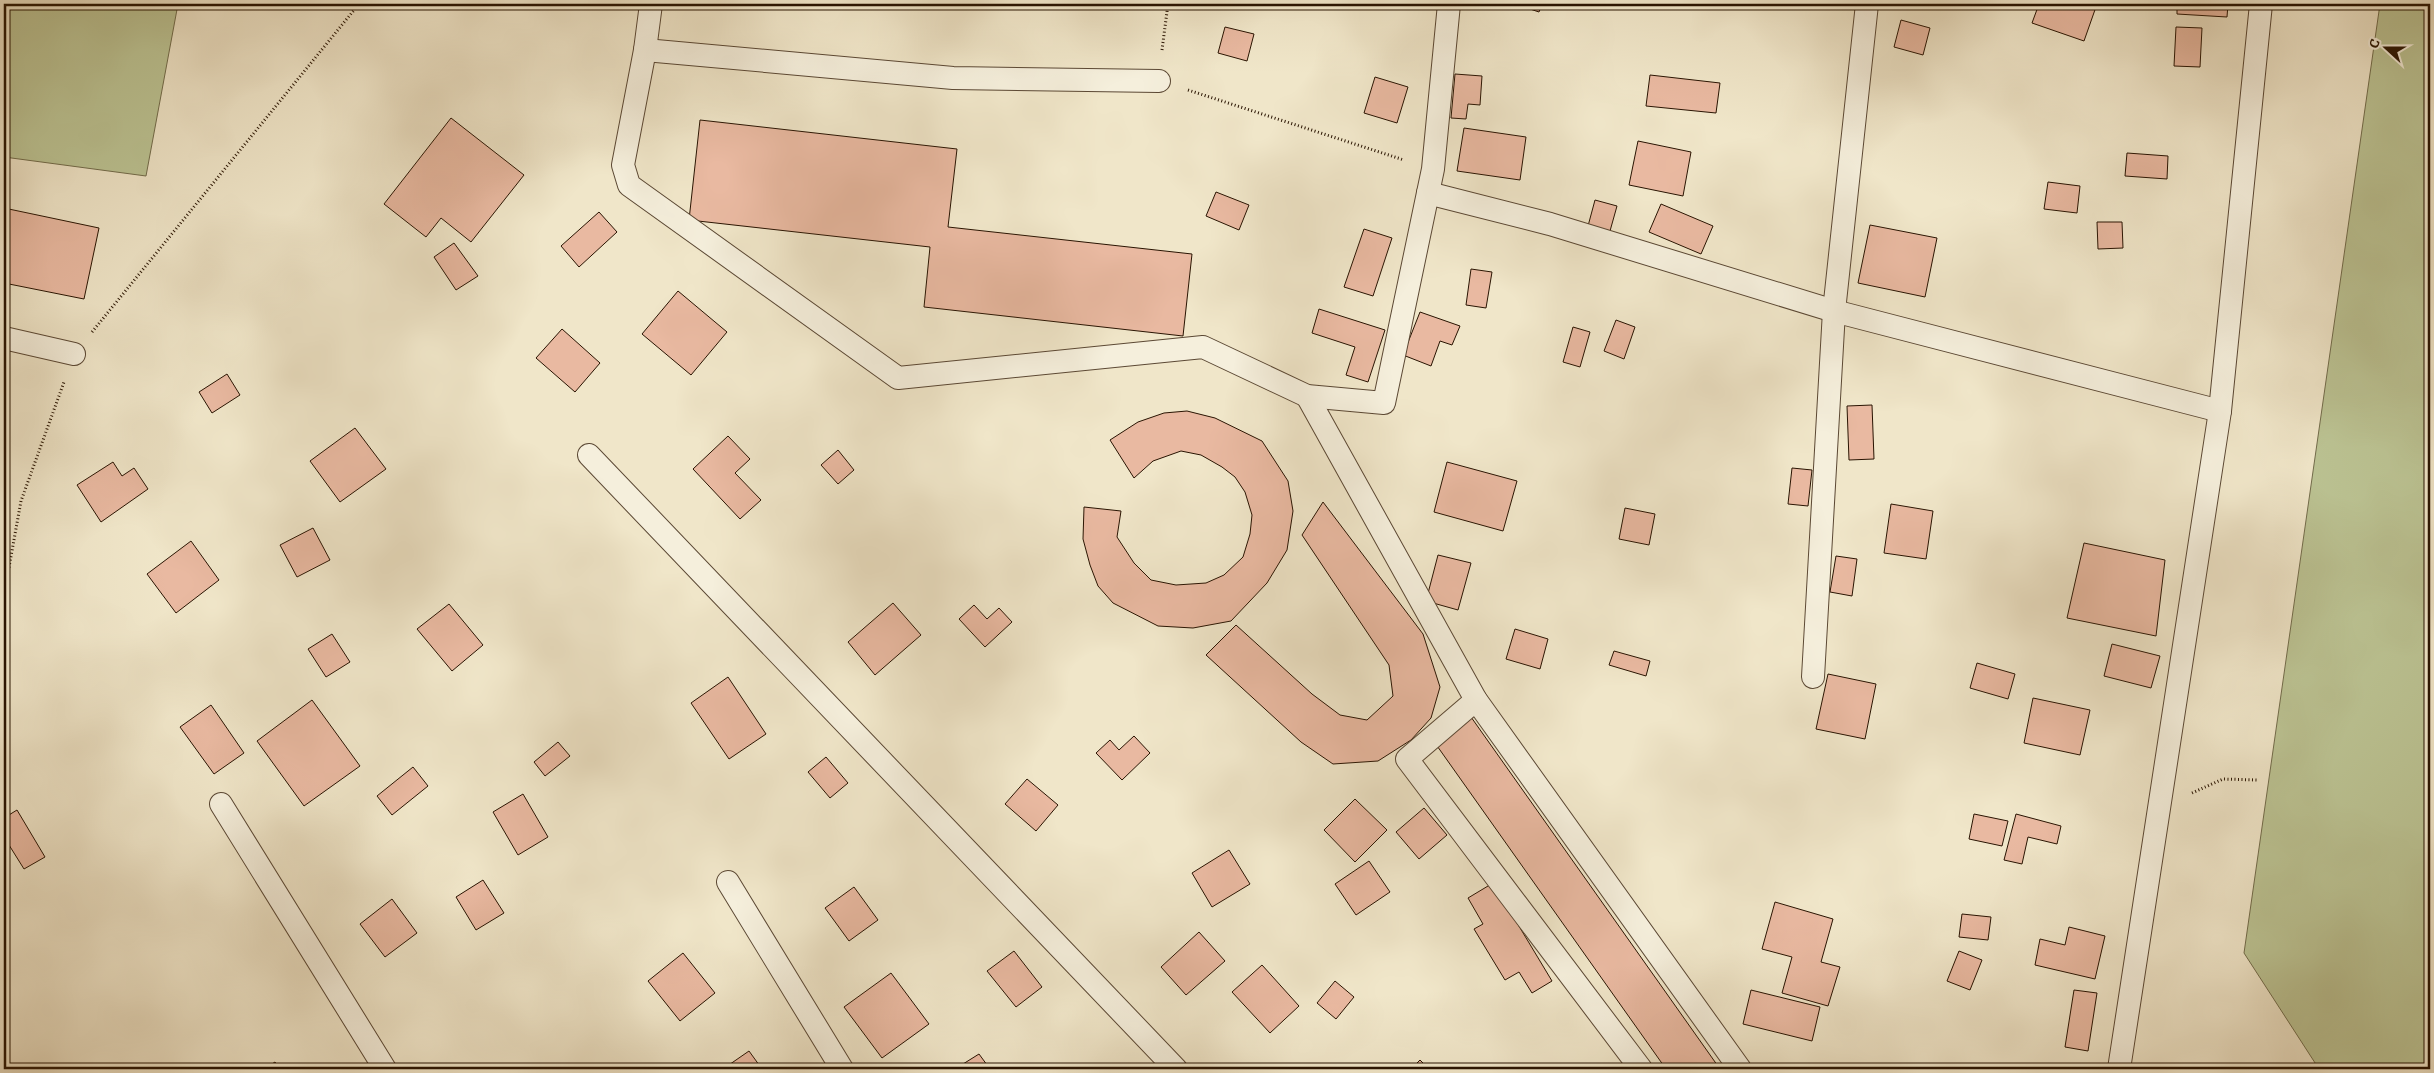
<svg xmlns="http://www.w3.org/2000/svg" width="2434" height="1073" viewBox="0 0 2434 1073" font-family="Alegreya,serif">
  <rect width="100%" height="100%" fill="#f0e6c9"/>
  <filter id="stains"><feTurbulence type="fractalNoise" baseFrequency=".004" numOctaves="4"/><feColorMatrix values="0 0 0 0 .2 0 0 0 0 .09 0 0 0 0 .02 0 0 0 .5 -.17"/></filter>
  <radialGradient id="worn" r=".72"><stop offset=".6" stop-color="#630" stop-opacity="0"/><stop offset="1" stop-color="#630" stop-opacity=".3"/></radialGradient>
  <g fill="#bcc494" stroke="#726c4b">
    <path d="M4,4H178L146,176L4,157Z"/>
    <path d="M2380,4H2430V1069H2319L2244,953Z"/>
  </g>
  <g fill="#e9b9a1" stroke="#291402">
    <path d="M1515,4H1542L1539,12Z"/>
    <path d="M2039,4H2097L2084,41L2032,23Z"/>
    <path d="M2177,4H2228L2227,17L2177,14Z"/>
    <path d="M1901,20L1930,28L1923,55L1894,47Z"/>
    <path d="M1225,27L1254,34L1247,61L1218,53Z"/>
    <path d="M2176,27L2202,28L2200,67L2174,66Z"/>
    <path d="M1455,74L1482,76L1480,105L1468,104L1466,119L1451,118Z"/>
    <path d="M1650,75L1720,83L1716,113L1646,106Z"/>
    <path d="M1375,77L1408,87L1397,123L1364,113Z"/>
    <path d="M451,118L524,175L471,242L441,218L426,237L384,204Z"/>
    <path d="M700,120L957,149L948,227L1192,254L1183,336L924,307L930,247L689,220Z"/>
    <path d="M1464,128L1526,137L1520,180L1457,171Z"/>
    <path d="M1638,141L1691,152L1683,196L1629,185Z"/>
    <path d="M2127,153L2168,156L2167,179L2125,176Z"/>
    <path d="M2048,182L2080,186L2077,213L2044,209Z"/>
    <path d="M1216,192L1249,205L1239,230L1206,216Z"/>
    <path d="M1595,200L1617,206L1610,231L1588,226Z"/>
    <path d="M1661,204L1713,226L1701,254L1649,232Z"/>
    <path d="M4,208L99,228L84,299L4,283Z"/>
    <path d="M599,212L617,232L579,267L561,246Z"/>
    <path d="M2097,222H2122L2123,248L2098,249Z"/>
    <path d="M1870,225L1937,238L1925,297L1858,283Z"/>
    <path d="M1364,229L1392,238L1373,296L1344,287Z"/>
    <path d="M454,243L478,276L456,290L434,257Z"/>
    <path d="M1471,269L1492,272L1486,308L1466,305Z"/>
    <path d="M678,291L727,332L691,375L642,334Z"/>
    <path d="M1319,309L1385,330L1368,382L1346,375L1355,347L1312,333Z"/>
    <path d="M1420,312L1460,326L1452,345L1440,341L1431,366L1403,355Z"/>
    <path d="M1616,320L1635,327L1624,359L1604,351Z"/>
    <path d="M1573,327L1590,332L1580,367L1563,362Z"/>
    <path d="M562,329L600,363L575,392L536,358Z"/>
    <path d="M227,374L240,395L212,413L199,392Z"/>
    <path d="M1872,405L1874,459L1849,460L1847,406Z"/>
    <path d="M1187,411L1215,418L1262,441L1288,481L1293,511L1287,550L1267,583L1231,621L1193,628L1158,626L1113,603L1098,586L1090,565L1083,539L1084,507L1121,511L1117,537L1134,563L1151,580L1176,585L1206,583L1224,575L1243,557L1250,534L1252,515L1245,492L1235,477L1222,467L1201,455L1181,451L1153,461L1134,478L1110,440L1138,422L1164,413Z"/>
    <path d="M355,428L386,469L340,502L310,461Z"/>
    <path d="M728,436L750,459L735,473L761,500L740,519L693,469Z"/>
    <path d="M838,450L854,470L838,484L821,465Z"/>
    <path d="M113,462L122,476L134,468L148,489L101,522L77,485Z"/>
    <path d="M1447,462L1517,481L1503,531L1434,512Z"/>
    <path d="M1792,468L1812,470L1808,506L1788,504Z"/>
    <path d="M1323,502L1423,634L1440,687L1431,718L1411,740L1378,761L1333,764L1301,742L1206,655L1236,625L1312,694L1340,715L1367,720L1393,696L1389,665L1302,535Z"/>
    <path d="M1891,504L1933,511L1926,559L1884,553Z"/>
    <path d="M1625,508L1655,514L1649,545L1619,539Z"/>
    <path d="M313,528L330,560L297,577L280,545Z"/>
    <path d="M191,541L219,580L176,613L147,574Z"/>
    <path d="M2084,543L2165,560L2156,636L2067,618Z"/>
    <path d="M1438,555L1471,563L1458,610L1426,601Z"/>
    <path d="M1836,556L1857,559L1852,596L1830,592Z"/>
    <path d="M893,603L921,635L875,675L848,642Z"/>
    <path d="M449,604L483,645L452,671L417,629Z"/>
    <path d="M974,605L987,619L999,608L1012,622L985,647L959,619Z"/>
    <path d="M1515,629L1548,639L1540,669L1506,659Z"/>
    <path d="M332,634L350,662L326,677L308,649Z"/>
    <path d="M2112,644L2160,656L2151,688L2104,676Z"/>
    <path d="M1614,651L1650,661L1646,676L1609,665Z"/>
    <path d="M1977,663L2015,674L2008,699L1970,688Z"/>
    <path d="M1828,674L1876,684L1865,739L1816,729Z"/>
    <path d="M728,677L766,734L729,759L691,703Z"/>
    <path d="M2033,698L2090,710L2080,755L2024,743Z"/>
    <path d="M312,700L360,766L304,806L257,741Z"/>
    <path d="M211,705L244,753L214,774L180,727Z"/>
    <path d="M1471,717L1720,1069H1666L1435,743Z"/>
    <path d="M1134,736L1150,753L1122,780L1096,753L1110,740L1119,750Z"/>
    <path d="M558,742L570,756L545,776L534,762Z"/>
    <path d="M826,757L848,783L830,798L808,772Z"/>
    <path d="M413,767L428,786L392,815L377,796Z"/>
    <path d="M1027,779L1058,805L1036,831L1005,804Z"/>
    <path d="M523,794L548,837L518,855L493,812Z"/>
    <path d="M1355,799L1387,830L1355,862L1324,830Z"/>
    <path d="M1424,808L1447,835L1419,859L1396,832Z"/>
    <path d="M17,810L45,857L24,869L4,837V818Z"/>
    <path d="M1974,814L2008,821L2002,846L1969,839Z"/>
    <path d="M2016,814L2061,826L2057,844L2028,837L2022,864L2004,860Z"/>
    <path d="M1229,850L1250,884L1212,907L1192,873Z"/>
    <path d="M1369,861L1390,892L1356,915L1335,884Z"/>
    <path d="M483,880L504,913L476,930L456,897Z"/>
    <path d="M1493,883L1552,981L1532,993L1519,972L1505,980L1474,929L1483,924L1468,898Z"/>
    <path d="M854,887L878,920L849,941L825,908Z"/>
    <path d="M392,899L417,933L385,957L360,924Z"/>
    <path d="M1775,902L1833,919L1821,962L1840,967L1828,1006L1782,993L1792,957L1762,949Z"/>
    <path d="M1962,914L1991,917L1988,940L1959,937Z"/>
    <path d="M2069,927L2105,936L2095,979L2035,965L2040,939L2065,945Z"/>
    <path d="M1199,932L1225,961L1186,995L1161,967Z"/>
    <path d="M1014,951L1042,987L1016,1007L987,971Z"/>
    <path d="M1959,951L1982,960L1970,990L1947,981Z"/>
    <path d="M683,953L715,993L680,1021L648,981Z"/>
    <path d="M1262,965L1299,1006L1270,1033L1232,992Z"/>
    <path d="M891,973L929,1024L882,1058L844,1007Z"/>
    <path d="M1335,981L1354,997L1336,1019L1317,1003Z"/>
    <path d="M1751,990L1820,1007L1812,1041L1743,1024Z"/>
    <path d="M2074,990L2097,993L2088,1051L2065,1047Z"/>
    <path d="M749,1051L762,1069H723Z"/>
    <path d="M979,1054L990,1069H955Z"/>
    <path d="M1420,1060L1429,1069H1411Z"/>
    <path d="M275,1062L280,1069H264Z"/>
  </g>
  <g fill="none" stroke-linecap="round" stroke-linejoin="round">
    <defs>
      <g id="lane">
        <path d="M651,4L645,50L623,165L629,185L898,378L1203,347L1307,396L1384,403L1433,169L1449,4"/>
        <path d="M645,50L953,78L1159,81"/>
        <path d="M1428,193L1550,224L1834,311L2220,411"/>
        <path d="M4,338L74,354"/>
        <path d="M1307,396L1476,700L1740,1069"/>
        <path d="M589,455L1176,1069"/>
        <path d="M1813,677L1834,311L1867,4"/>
        <path d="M1476,700L1407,759L1641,1069"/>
        <path d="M221,804L385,1069"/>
        <path d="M728,882L842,1069"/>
        <path d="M2119,1069L2220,411L2261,4"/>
      </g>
    </defs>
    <use href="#lane" stroke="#5b4834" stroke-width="24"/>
    <g stroke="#291402" stroke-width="3" stroke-dasharray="1 2.5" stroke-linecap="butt">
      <path d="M1162,50L1168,4"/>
      <path d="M1188,90L1404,160"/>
      <path d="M92,332L359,4"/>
      <path d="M4,595L21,501L64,382"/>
      <path d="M2192,793L2223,779L2257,780"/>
    </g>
    <use href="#lane" stroke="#f5efdc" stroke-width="22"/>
  </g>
  <rect width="2434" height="1073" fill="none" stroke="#f0e6c9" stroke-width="20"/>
  <rect x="5" y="5" width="2424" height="1063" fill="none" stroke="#291402" stroke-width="2.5"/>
  <rect x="10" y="10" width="2414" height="1053" fill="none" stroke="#291402"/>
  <g transform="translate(2386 48) rotate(291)" stroke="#f5efdc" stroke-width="4" paint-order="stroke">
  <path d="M0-4L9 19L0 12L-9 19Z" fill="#291402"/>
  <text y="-8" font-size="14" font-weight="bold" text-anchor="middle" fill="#291402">С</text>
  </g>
  <rect width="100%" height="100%" filter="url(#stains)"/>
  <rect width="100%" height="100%" fill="url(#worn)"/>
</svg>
